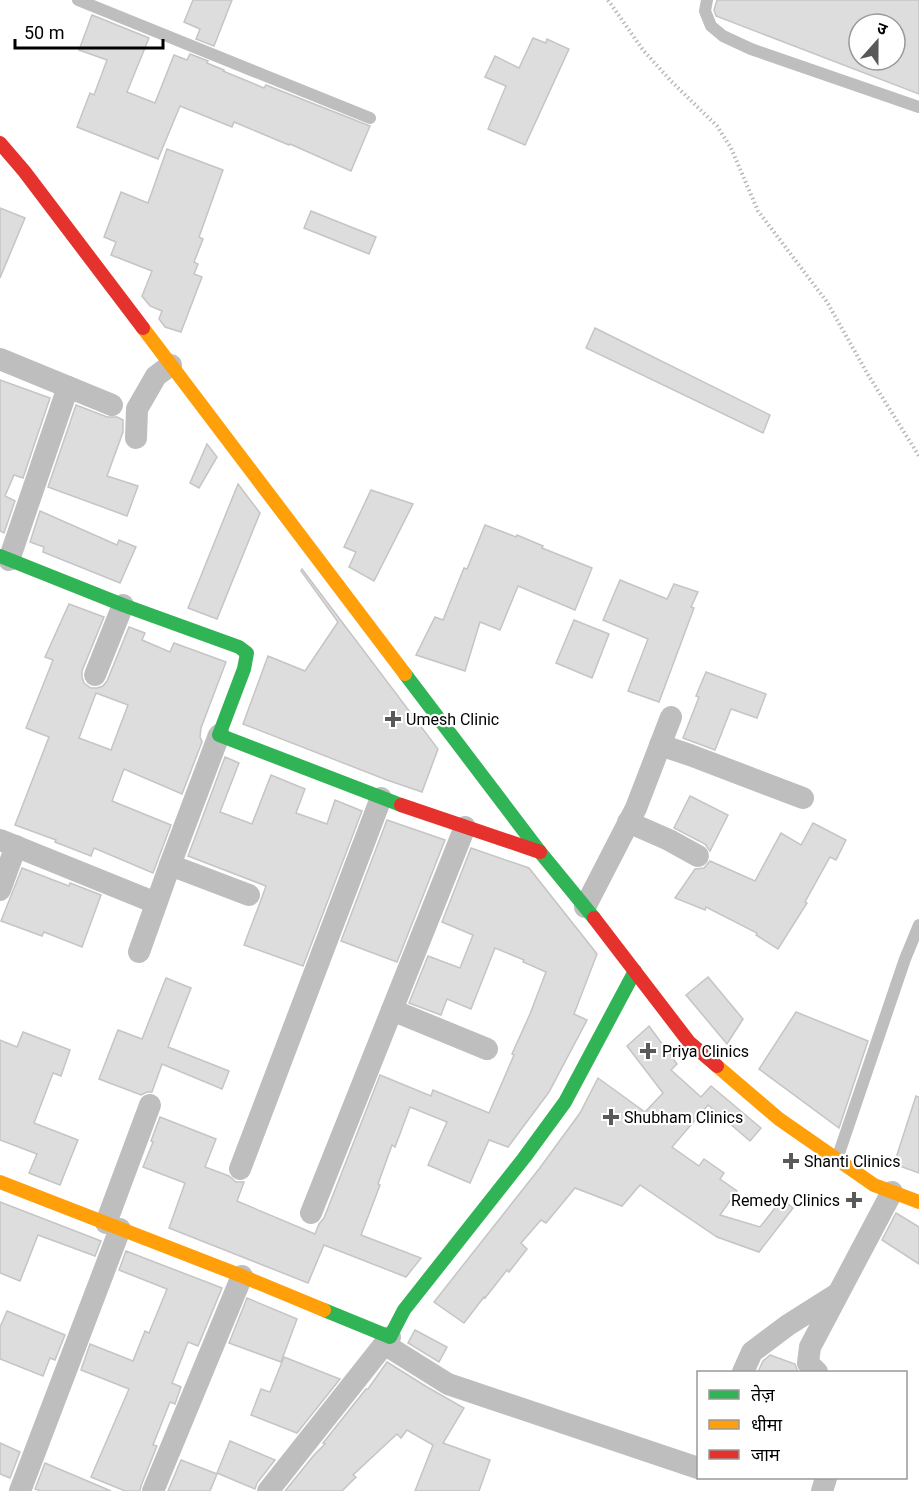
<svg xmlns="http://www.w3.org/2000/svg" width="919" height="1491" viewBox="0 0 919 1491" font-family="Roboto,'Noto Sans Devanagari',sans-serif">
  <rect width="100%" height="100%" fill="#fff"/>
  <g fill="#ddd" stroke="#c5c5c5" stroke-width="1.5" fill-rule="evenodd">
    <path d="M193,0H232L214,46L196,39L200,29L184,22Z"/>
    <path d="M717,0H919V94L716,16L714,10ZM859,24H895V60H859Z"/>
    <path d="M92,15L149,38L127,92L155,103L174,55L187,60L190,54L208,61L207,63L224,70L223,71L264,88L266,85L370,126L351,171L290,144L289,145L234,122L232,127L180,106L158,159L77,127L90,93L94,95L107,60L79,50Z"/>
    <path d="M533,38L546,43L547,39L569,49L525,145L488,129L506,86L485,77L495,56L519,68Z"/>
    <path d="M167,149L223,170L199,237L203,239L194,262L198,264L194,274L202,277L181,332L165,327L159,319L162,311L150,306L142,296L152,271L111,255L116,242L104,237L121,192L148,203Z"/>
    <path d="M0,208L25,218L0,278Z"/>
    <path d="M311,211L376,237L369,254L304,228Z"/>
    <path d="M595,328L770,415L763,433L586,348Z"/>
    <path d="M0,380L50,398L23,478L14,475L5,496L15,501L4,533L0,531Z"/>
    <path d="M76,405L107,417H117L123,420V432L107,476L138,486L127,516L48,487Z"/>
    <path d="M207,444L217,457L199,488L190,483Z"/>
    <path d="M238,484L260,513L217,619L188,608Z"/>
    <path d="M371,490L413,504L374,581L349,567L356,552L344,547Z"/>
    <path d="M40,511L117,545L119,540L136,547L120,583L43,552L44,547L30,542Z"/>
    <path d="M485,525L516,537L517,535L543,546L542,548L592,568L575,610L518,586L500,630L480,622L465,671L416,655L435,617L443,620L464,568L467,569Z"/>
    <path d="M302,569L438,749L422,792L387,780L243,724L268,656L305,671L338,622L301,571Z"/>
    <path d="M620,580L667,599L674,584L698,592L691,607L694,608L659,702L628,691L648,639L603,620Z"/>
    <path d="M69,604L104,617L82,671V677L84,683L91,688H97L103,686L107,681L129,627L145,633L142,640L170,652L174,643L226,662L201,728L200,737L202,742L182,794L124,769L112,801L171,825L153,873L94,848L91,856L55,842L56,840L15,825L49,737L26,728L53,660L45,657ZM96,693L128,705L111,750L79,738Z"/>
    <path d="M574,620L609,634L592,678L556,663Z"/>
    <path d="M706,672L766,694L757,718L731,709L715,750L683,738L699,697L696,696Z"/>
    <path d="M225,757L239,763L220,812L252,824L271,775L305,789L296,813L327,824L335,800L362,811L303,966L244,945L261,900L266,886L188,856Z"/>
    <path d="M690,796L728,815L710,851L705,844L674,828Z"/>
    <path d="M387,820L445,840L397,962L341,941Z"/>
    <path d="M813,823L846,840L836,860L830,857L805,902L807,903L778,949L756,935L757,933L706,907L705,910L675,898L695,869L704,868L710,861L755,881L781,833L801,845Z"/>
    <path d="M471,848L529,868L597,954L574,1014L587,1020L549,1092L508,1147L489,1140L470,1183L428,1165L447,1122L410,1107L395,1147L392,1145L378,1184L380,1185L361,1235L421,1258L406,1277L324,1245L308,1283L169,1228L185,1183L143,1167L153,1142L151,1141L160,1117L216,1139L205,1167L229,1176L236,1182H244L237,1201L315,1234L319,1224L324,1218L380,1075L431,1096L433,1090L489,1113L514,1055L512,1054L530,1014L546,972L523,962L524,960L495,948L471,1009L447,999L441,1015L409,1003L428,956L460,968L473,935L442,922Z"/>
    <path d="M22,868L69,886L70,883L101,895L82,947L44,932L42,936L1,921Z"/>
    <path d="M708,977L743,1019L727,1044L686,995Z"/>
    <path d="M166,978L191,988L168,1047L229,1071L222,1089L162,1064L152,1092H147L141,1095L99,1079L118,1030L142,1039Z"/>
    <path d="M796,1012L868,1041L839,1128L759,1069Z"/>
    <path d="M649,1026L677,1064L671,1070L701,1097L711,1086L761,1128L750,1141L708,1105L672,1147L699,1166L704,1159L724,1173L720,1179L737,1191L720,1215L760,1227L782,1199L793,1208L759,1252L717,1237L640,1185L622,1206L575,1188L546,1223L541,1220L521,1243L527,1249L509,1272L507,1270L485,1298L484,1297L464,1323L434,1302L539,1169L580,1113L598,1078L645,1112L663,1093L627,1046Z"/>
    <path d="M23,1032L70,1050L61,1076L53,1073L34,1123L78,1140L60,1185L29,1173L37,1154L0,1140V1040L17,1047Z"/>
    <path d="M916,1096L919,1097V1173L894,1164Z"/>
    <path d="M0,1202L101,1241L95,1256L38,1235L20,1281L0,1273Z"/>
    <path d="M896,1213L919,1227V1264L882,1240Z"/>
    <path d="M126,1251L222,1288L198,1346L188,1342L172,1383L181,1387L175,1404L170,1402L153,1445L157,1446L141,1486L140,1491H125L91,1477L129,1389L81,1370L90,1344L133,1361L145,1331L149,1333L167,1289L119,1270Z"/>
    <path d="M247,1298L297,1319L281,1362L229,1343Z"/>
    <path d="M7,1311L65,1335L55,1360L50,1358L43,1376L0,1359V1327Z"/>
    <path d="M415,1330L447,1347L439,1362L408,1343Z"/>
    <path d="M770,1355L795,1364L798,1372H758L763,1361Z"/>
    <path d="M284,1357L340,1379L297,1433L251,1415L261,1389L270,1392Z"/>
    <path d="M387,1362L427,1387L464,1408L443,1443L490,1460L479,1491H415L433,1445L407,1430L401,1438L397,1434L353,1475L356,1477L342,1491H285L314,1455L325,1444L323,1443L366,1389H368Z"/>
    <path d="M230,1441L275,1460L257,1483L255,1489L217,1473Z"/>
    <path d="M0,1443L20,1452L10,1478L0,1474Z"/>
    <path d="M181,1460L217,1474L210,1491H168Z"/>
    <path d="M45,1463L111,1491H41L35,1489Z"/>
  </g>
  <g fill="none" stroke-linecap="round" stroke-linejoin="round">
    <path stroke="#b8b8b8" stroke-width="4" stroke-dasharray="1.5 3" stroke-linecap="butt" d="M608,0L643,50L671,81L717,126L731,148L758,211L827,302L867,373L919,456"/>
    <g stroke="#bebebe" stroke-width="12">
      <path d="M78,0L370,118"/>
      <path d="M707,0L705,11L711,26L723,36L751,49L919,107"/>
      <path d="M837,1159L905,959L919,925"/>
    </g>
    <g stroke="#bebebe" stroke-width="22">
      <path d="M0,359L112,405"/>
      <path d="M136,438L137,409L156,376L171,365"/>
      <path d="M9,560L68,387"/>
      <path d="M95,675L123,605"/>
      <path d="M660,745L690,755L803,798"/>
      <path d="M628,822L669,840L698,856"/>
      <path d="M0,840L156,903"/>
      <path d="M170,865L249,895"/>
      <path d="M0,890L16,846"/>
      <path d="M585,907L636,808L671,717"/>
      <path d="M139,952L170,865L219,735"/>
      <path d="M392,1010L487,1049"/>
      <path d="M240,1169L381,798"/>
      <path d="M311,1213L465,827"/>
      <path d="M106,1223L150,1105"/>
      <path d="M384,1344L448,1384L698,1468"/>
      <path d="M743,1372L752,1352L788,1325L837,1294"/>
      <path d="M817,1372L808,1363L810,1347L892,1192"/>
      <path d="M20,1491L120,1229"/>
      <path d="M153,1491L242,1276"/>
      <path d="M268,1491L390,1337"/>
      <path d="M822,1491L826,1478"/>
    </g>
    <g stroke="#30b455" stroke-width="14">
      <path d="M0,556L123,605L239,647L247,653L244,669L219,735L401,805"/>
      <path d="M405,674L540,852L594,918"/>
      <path d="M324,1310L390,1337L404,1310L524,1158L565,1102L635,971"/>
    </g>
    <g stroke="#ff9f0a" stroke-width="14">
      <path d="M143,328L405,674"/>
      <path d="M717,1066L779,1119L874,1185L919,1202"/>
      <path d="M0,1182L242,1276L324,1310"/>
    </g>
    <g stroke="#e5322d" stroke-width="14">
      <path d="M0,143L24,171L143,328"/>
      <path d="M401,805L540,852"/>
      <path d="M594,918L689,1042L717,1066"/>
    </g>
  </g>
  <g fill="#595959" stroke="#fff" stroke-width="2">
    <path d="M390 710h6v6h6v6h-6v6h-6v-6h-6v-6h6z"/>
    <path d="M645 1042h6v6h6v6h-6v6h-6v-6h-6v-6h6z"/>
    <path d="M608 1108h6v6h6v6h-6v6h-6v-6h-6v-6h6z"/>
    <path d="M788 1152h6v6h6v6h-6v6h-6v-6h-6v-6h6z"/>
    <path d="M851 1191h6v6h6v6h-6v6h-6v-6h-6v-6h6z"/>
  </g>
  <g text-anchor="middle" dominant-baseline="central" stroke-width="4.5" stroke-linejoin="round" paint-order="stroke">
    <g font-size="16" fill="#000" stroke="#fff" text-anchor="start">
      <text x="406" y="719">Umesh Clinic</text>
      <text x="662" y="1051">Priya Clinics</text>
      <text x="624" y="1117">Shubham Clinics</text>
      <text x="804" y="1161">Shanti Clinics</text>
      <text x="840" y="1200" text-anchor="end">Remedy Clinics</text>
    </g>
  </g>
  <rect x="697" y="1371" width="210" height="108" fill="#ffffff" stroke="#999999" stroke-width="1.5"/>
  <rect x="709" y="1390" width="30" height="9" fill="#30b455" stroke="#999999" stroke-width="1.5"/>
  <text x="751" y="1401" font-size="18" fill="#000000">तेज़</text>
  <rect x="709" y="1420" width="30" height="9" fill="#ff9f0a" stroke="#999999" stroke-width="1.5"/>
  <text x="751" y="1431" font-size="18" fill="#000000">धीमा</text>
  <rect x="709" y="1450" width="30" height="9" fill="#e5322d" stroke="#999999" stroke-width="1.5"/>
  <text x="751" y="1461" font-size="18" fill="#000000">जाम</text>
  <g transform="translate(877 42) rotate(21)"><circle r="28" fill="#ffffff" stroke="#999999" stroke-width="1.5"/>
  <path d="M0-4.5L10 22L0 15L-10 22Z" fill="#595959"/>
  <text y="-9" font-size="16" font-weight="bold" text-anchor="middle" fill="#000000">उ</text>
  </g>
  <path d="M15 39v9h148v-9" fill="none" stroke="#000000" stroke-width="3"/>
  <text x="24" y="39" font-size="18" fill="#000000" stroke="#ffffff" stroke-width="4.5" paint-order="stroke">50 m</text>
</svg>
